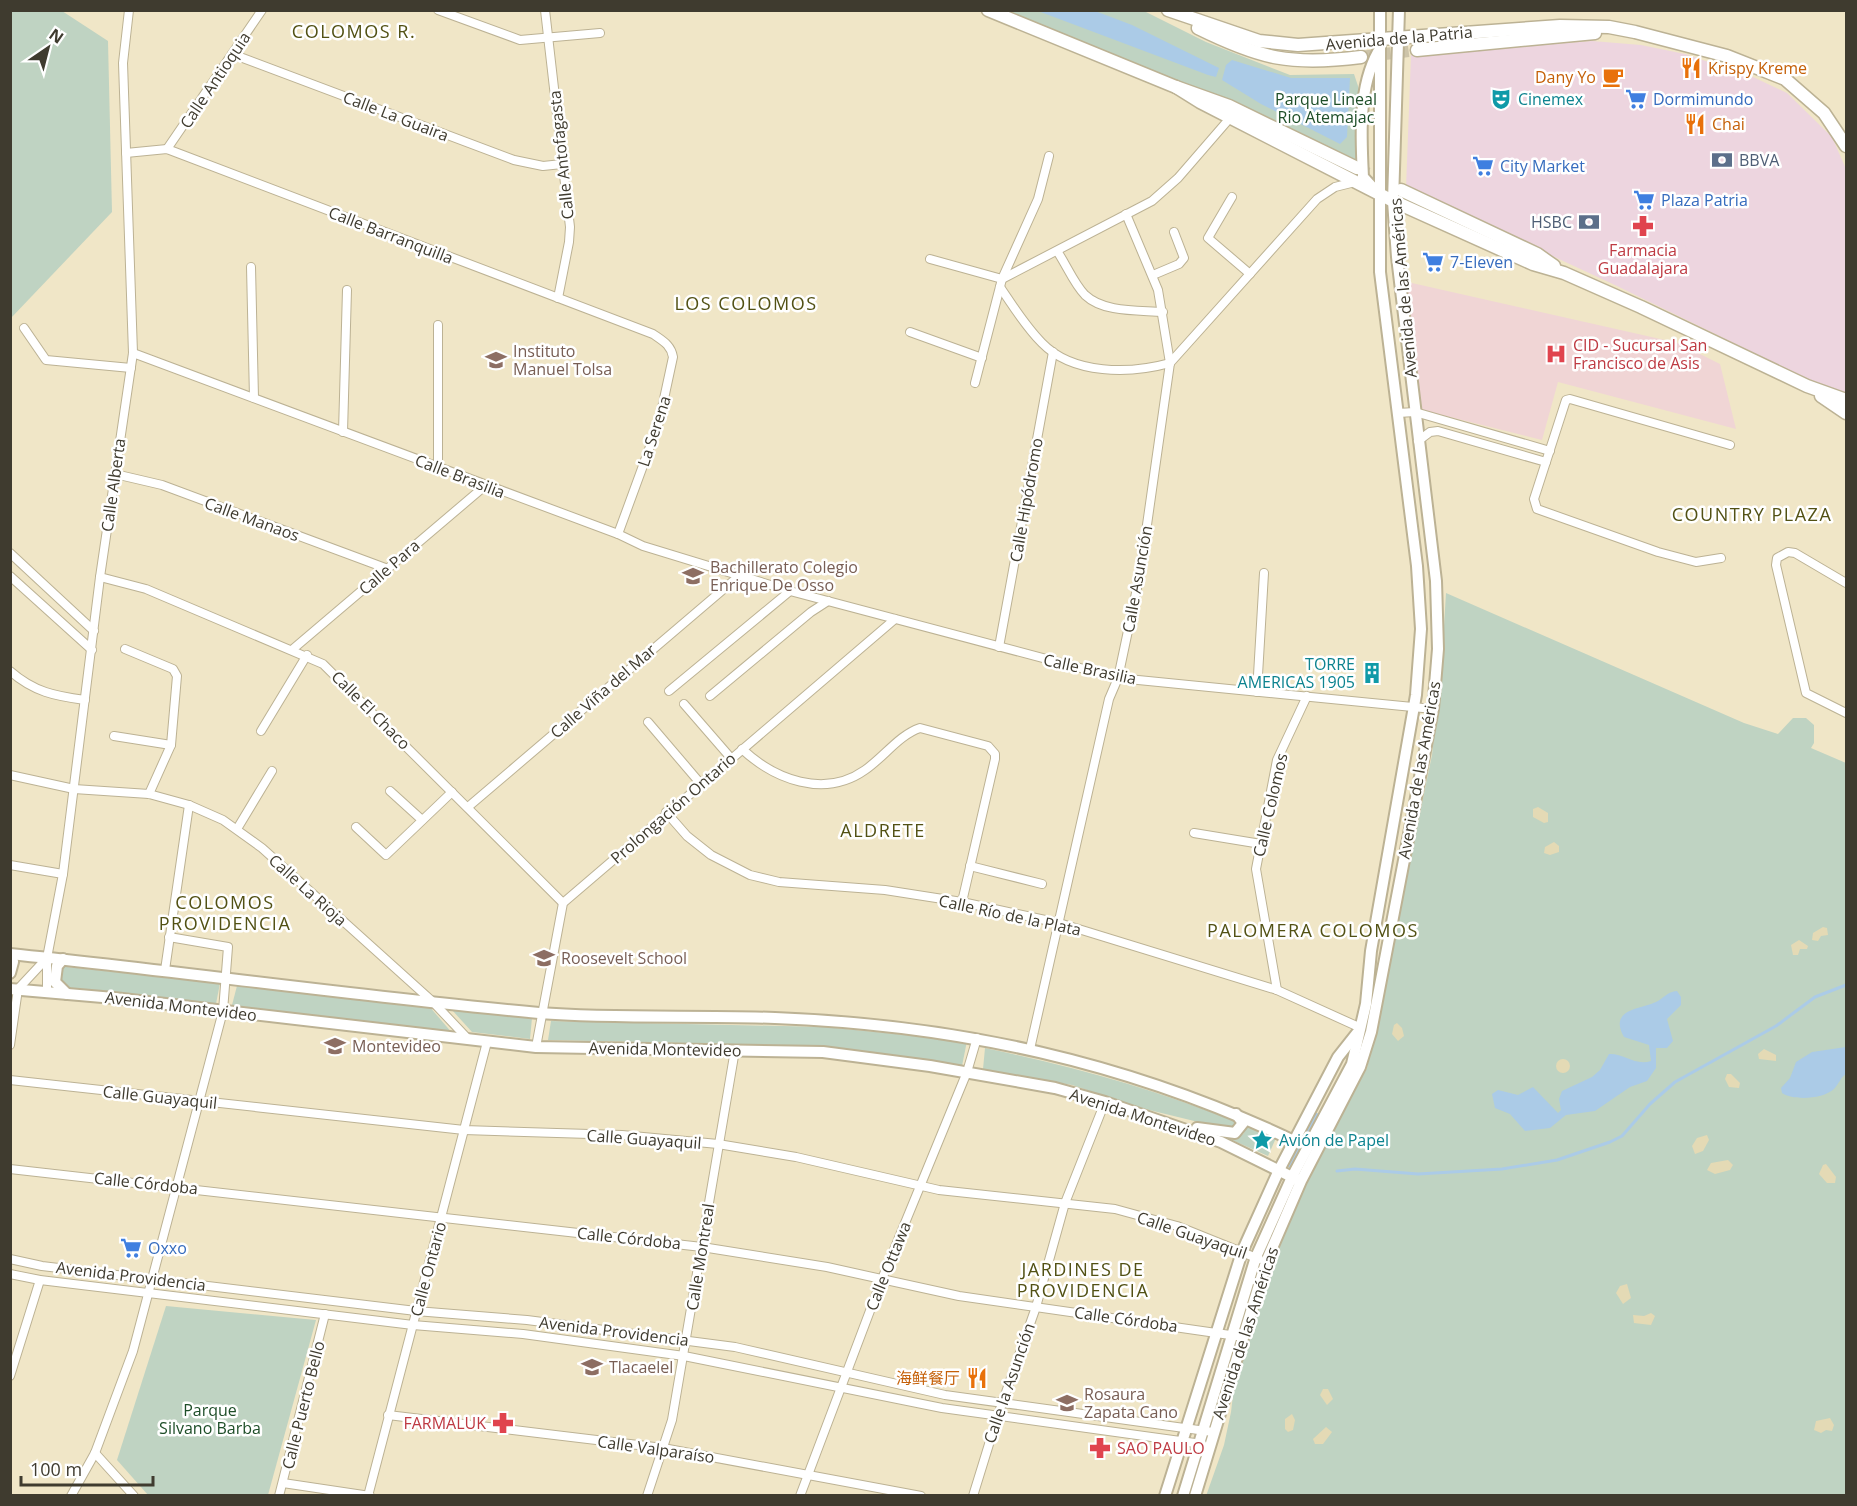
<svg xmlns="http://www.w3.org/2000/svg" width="1857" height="1506" viewBox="0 0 1857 1506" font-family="'Open Sans','Noto Sans SC',sans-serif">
  <rect width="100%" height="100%" fill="#f0e6c7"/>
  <path fill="#edd5df" d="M1592,41L1641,45L1685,54L1753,77L1787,93L1832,137L1846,169V398L1617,286L1406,188L1411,55Z"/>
  <path fill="#f0d5d5" d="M1403,281L1678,343L1720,364L1736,429L1558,382L1542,440L1422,410Z"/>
  <g fill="#bfd3c2">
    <path d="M11,10L62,11L108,41L112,212L11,318Z"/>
    <path d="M1006,11H1144L1206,42L1290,75L1354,74L1360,92L1356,160L1268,117Z"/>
    <path d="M1446,593L1744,723L1778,734L1793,718H1806L1814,725V743L1811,748L1846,763V1495L1206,1496L1224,1445L1231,1412L1244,1302L1255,1272L1285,1229L1305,1183L1367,1068L1432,755L1441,676Z"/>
    <path d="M58,966L220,983L216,1004L64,988L59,983Z"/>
    <path d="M238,982L429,1006L453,1034L232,1005Z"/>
    <path d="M452,1010L532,1018L530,1039L472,1032Z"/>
    <path d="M551,1021L825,1027L967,1041L962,1066L821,1046L548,1040Z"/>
    <path d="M985,1048C1071,1066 1155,1089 1237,1122V1126L1231,1130L1141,1108L1072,1085L983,1069Z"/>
    <path d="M1246,1125L1276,1138L1268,1156L1223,1136L1240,1137L1244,1133Z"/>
    <path d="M166,1306L316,1320L268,1495H148L117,1460Z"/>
  </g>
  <g fill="#e4dab5">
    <path d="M1538,807L1548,813V822L1544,823L1533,817V809Z"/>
    <path d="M1554,842L1559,846V852L1550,855L1544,853L1545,847Z"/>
    <path d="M1823,927L1827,928L1828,935L1821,936L1818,941L1812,940L1813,933Z"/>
    <path d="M1799,940L1808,946L1807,949H1800L1798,955H1793L1791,945Z"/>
    <path d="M1397,1023L1402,1028L1404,1036L1398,1041L1392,1034L1394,1025Z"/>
    <path d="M1764,1049L1776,1055V1061L1759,1059L1758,1054Z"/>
    <circle cx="1563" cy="1066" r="7"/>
    <path d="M1727,1074H1731L1740,1083L1739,1088L1729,1087L1725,1079Z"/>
    <path d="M1707,1135L1709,1140L1703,1151L1695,1154L1692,1146L1697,1138Z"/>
    <path d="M1728,1160L1733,1165L1730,1170L1715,1174L1707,1170L1711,1163Z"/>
    <path d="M1826,1164L1836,1177L1835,1183H1827L1819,1174L1823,1165Z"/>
    <path d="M1627,1284L1631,1298L1623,1304L1616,1293L1620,1286Z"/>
    <path d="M1651,1313L1655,1316L1651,1325L1634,1323L1633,1315L1644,1316Z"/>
    <path d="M1323,1389H1328L1333,1399L1327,1405L1320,1395Z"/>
    <path d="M1292,1414L1295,1420L1293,1430L1288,1432L1285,1429V1419Z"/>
    <path d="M1830,1418L1834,1425L1832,1431L1826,1430L1821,1433L1814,1430L1816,1421Z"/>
    <path d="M1326,1427L1332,1432L1323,1444H1315L1313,1439Z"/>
  </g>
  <g fill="#abcbe7">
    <path d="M1038,11H1095L1132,25L1219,68L1216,77L1208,75Z"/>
    <path d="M1232,60L1291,78H1350L1347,137L1340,144L1261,104L1222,80L1226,65Z"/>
    <path d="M1677,991L1681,997V1005L1667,1019L1673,1041L1667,1048H1656V1068L1647,1081L1630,1087L1595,1111L1566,1115L1550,1128L1525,1131L1510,1114L1495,1108L1492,1094L1498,1090L1518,1095L1533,1087L1558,1113L1561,1110L1559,1099L1562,1091L1592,1077L1600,1070L1609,1054C1623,1053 1635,1066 1651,1061L1649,1045L1624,1037C1608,1009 1641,1009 1656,1002C1664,998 1667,992 1677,991Z"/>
    <path d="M1846,1047V1074C1840,1078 1839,1084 1834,1089C1823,1099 1794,1101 1782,1093L1781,1088L1790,1078L1796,1062L1812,1052Z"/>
  </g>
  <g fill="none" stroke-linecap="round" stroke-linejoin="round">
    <path stroke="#abcbe7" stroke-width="3" d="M1337,1171L1355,1169L1418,1174L1502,1169L1557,1160L1610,1142L1622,1136L1650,1104L1675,1082L1776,1026L1815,997L1846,985"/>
    <path stroke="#abcbe7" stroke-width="9" d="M1290,1163L1315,1117"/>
    <g stroke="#cdc4a9" stroke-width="12" stroke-dasharray="12 6" stroke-linecap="butt">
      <path d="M1361,57L1417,50"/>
      <path d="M1357,168L1401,190"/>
    </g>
    <defs>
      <g id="street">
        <path d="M438,10L520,40L600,33"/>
        <path d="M545,10L570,227L569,242L558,298"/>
        <path d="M232,54L514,160L543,166L562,164"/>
        <path d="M167,149L262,10"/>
        <path d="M126,153L167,149L653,334C663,341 671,345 673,357L659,422L618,534"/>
        <path d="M1232,197L1208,238L1250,274"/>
        <path d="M1126,214L1158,290L1170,363"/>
        <path d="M1057,251C1066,264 1074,284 1085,295C1104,313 1139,310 1163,312"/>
        <path d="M930,259L1002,279L1152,201L1178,178L1230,118"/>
        <path d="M251,267L254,398"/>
        <path d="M1153,275L1179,264L1184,258L1174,232"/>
        <path d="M1000,287C1013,306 1025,326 1042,343C1073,375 1130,374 1170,363"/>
        <path d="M438,325V467"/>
        <path d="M24,328L46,360L131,368"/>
        <path d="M910,332L982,358"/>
        <path d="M133,353L618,534L643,546L790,591L1118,678L1433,709"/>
        <path d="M975,383L1002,279L1038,199L1049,156"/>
        <path d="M1398,413L1415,412L1550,451"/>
        <path d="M343,432L347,290"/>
        <path d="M1418,441L1430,432L1438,431L1546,462"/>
        <path d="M115,474L162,485L388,569"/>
        <path d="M10,553L94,631"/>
        <path d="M1721,558L1696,562L1658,552L1537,509L1534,499L1566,400L1570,399L1730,445"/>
        <path d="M10,576L92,650"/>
        <path d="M100,577L146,589L323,664L563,903"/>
        <path d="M1846,583L1795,553L1788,552L1777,558L1776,565L1806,693L1846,713"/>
        <path d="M999,647L1053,352"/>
        <path d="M125,649L173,669L177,676L171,745L149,794"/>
        <path d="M293,649L486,485"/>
        <path d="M10,671C34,692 55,696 85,700"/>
        <path d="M669,691L790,591"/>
        <path d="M1257,692L1264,573"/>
        <path d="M710,696L811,612L828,601"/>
        <path d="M684,704L730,757"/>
        <path d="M648,722L700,783"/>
        <path d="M261,731L307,655"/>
        <path d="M114,736L171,745"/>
        <path d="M742,749C774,779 824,799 865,770C884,757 899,735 920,728L988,746L995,754V759L962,902"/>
        <path d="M10,775L74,789L149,794L189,805L223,820L262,848L433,1002L468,1039"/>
        <path d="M390,791L422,820"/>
        <path d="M468,807L739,576"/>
        <path d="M666,812L687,836L711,855L750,875L779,882L885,890L962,902L1059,923L1277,990L1361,1028"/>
        <path d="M356,827L386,855L452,792"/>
        <path d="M237,829L272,771"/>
        <path d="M1194,833L1261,844"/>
        <path d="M10,865L63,874"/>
        <path d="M970,866L1042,884"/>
        <path d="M165,970L189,805"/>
        <path d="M1277,990L1256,869L1277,760L1307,696"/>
        <path d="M47,992V958L63,874L100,577L133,353L123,63L129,10"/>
        <path d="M10,1045L18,989L47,958"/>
        <path d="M536,1047L563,903L895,619"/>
        <path d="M1030,1049L1109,699L1118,678L1140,574L1170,363L1317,199L1335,187L1355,182"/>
        <path d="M10,1080L464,1130L622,1135L718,1144L796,1157L939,1190L1115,1209L1177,1226L1259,1259"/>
        <path d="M10,1169L702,1247L827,1267L959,1296L1244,1337"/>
        <path d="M10,1259L42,1266L416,1311L527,1320L735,1347L945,1395L1213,1432"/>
        <path d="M10,1274L40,1280L413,1325L523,1334L684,1356L942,1408L1202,1444"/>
        <path d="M10,1376L40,1280"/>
        <path d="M388,1415L663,1448L921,1496"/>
        <path d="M95,1453L134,1496"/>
        <path d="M283,1483L370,1496"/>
        <path d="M71,1496L95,1453L133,1351L223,1011L228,947L169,937"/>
        <path d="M279,1496L325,1314"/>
        <path d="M368,1496L487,1042"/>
        <path d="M647,1496L672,1420L735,1050"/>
        <path d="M800,1496L882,1279L967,1072L977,1038"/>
        <path d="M973,1496L998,1415L1036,1307L1065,1203L1105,1102"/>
      </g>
      <g id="secondary">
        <path d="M1374,189L1363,177C1361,136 1358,88 1378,52"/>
        <path d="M10,954C187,972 362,997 539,1013C617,1019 696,1015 775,1018C958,1025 1128,1062 1294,1141"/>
        <path d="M63,959L57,966L55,982L67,994"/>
        <path d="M10,960L13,962L10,973"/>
        <path d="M10,989L114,998L536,1047L823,1052L930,1066L1055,1088L1105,1102L1221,1142L1298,1180"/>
        <path d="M1197,1128L1235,1133L1243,1123L1236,1114"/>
        <path d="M1165,1496L1242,1252L1279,1170L1338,1057L1357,1033"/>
        <path d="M1183,1496L1256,1257L1292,1177L1352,1064L1366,1004L1371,951L1416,695L1421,629L1417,566L1380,272V10"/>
        <path d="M1195,1496L1266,1262L1301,1181L1360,1067L1371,1032L1433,709L1438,649L1436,581L1397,257L1393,201L1399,10"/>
      </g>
      <g id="primary">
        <path d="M988,10L1176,87L1229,106L1357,168"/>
        <path d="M1168,10L1259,41L1298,45L1560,26L1609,27L1635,32L1727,56L1785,79L1824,113L1846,146"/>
        <path d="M1198,28C1261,59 1291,66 1361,57"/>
        <path d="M1417,50L1595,33"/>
        <path d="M1176,87L1200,102L1393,201L1533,264L1564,273L1641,307L1807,386L1846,400"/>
        <path d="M1401,190L1537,254L1554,266"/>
        <path d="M1821,396L1846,413"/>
      </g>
    </defs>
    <use href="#street" stroke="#bcb294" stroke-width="10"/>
    <use href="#secondary" stroke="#bcb294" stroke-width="14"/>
    <use href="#primary" stroke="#bcb294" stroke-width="15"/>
    <use href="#street" stroke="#fff" stroke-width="8"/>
    <use href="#secondary" stroke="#fff" stroke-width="10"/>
    <use href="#primary" stroke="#fff" stroke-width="12"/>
  </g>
  <defs>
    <symbol id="restaurant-bare" viewBox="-9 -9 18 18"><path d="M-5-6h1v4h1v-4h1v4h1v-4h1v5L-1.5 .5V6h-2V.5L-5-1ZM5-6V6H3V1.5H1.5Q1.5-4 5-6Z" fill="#e8710a" stroke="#fff" stroke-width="2.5" paint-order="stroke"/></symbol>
    <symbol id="cafe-bare" viewBox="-9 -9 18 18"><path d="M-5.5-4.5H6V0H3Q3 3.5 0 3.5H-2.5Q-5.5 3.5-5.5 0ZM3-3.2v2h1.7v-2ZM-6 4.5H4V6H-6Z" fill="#e8710a" stroke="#fff" stroke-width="2.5" paint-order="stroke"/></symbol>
    <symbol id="theatre-bare" viewBox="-9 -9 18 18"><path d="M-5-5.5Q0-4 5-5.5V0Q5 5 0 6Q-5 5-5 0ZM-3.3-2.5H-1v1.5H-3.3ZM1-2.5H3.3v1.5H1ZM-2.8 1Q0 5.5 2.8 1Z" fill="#0f9aa8" stroke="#fff" stroke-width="2.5" paint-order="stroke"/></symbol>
    <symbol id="supermarket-bare" viewBox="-9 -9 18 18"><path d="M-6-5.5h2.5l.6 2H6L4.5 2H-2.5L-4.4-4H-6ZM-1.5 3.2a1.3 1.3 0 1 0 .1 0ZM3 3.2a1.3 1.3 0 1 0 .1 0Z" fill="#3f7fe0" stroke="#fff" stroke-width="2.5" paint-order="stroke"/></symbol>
    <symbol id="bank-bare" viewBox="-9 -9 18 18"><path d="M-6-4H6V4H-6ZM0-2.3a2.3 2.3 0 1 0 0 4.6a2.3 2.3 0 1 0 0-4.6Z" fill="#5c6f8a" stroke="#fff" stroke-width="2.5" paint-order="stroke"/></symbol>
    <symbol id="pharmacy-bare" viewBox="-9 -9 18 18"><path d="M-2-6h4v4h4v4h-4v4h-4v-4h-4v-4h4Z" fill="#e0444e" stroke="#fff" stroke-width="2.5" paint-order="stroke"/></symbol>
    <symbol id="hospital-bare" viewBox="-9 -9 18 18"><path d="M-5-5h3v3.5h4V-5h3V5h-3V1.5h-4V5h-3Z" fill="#e0444e" stroke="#fff" stroke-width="2.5" paint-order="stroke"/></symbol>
    <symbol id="school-bare" viewBox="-9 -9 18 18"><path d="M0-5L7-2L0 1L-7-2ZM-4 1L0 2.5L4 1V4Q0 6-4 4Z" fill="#8d6e63" stroke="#fff" stroke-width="2.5" paint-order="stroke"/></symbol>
    <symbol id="university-bare" viewBox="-9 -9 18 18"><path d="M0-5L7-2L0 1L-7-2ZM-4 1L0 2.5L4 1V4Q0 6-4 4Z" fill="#8d6e63" stroke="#fff" stroke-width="2.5" paint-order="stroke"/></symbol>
    <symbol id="building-bare" viewBox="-9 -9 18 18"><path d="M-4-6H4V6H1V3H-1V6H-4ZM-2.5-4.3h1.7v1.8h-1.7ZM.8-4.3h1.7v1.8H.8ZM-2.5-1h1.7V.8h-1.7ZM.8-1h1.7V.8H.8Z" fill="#0f9aa8" stroke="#fff" stroke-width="2.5" paint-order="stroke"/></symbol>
    <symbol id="sight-bare" viewBox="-9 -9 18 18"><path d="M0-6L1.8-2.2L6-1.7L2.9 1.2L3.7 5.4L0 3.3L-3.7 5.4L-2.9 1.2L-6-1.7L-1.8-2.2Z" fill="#0f9aa8" stroke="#fff" stroke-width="2.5" paint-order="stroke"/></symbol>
  </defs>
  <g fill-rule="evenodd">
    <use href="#restaurant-bare" x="1676" y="53" width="30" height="30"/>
    <use href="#cafe-bare" x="1598" y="62" width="30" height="30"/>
    <use href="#theatre-bare" x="1486" y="84" width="30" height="30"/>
    <use href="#supermarket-bare" x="1621" y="84" width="30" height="30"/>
    <use href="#restaurant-bare" x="1680" y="109" width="30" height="30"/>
    <use href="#bank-bare" x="1707" y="145" width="30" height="30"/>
    <use href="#supermarket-bare" x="1468" y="151" width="30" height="30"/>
    <use href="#supermarket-bare" x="1629" y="185" width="30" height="30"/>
    <use href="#bank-bare" x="1574" y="207" width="30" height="30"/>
    <use href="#pharmacy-bare" x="1628" y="211" width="30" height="30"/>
    <use href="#supermarket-bare" x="1418" y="247" width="30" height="30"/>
    <use href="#hospital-bare" x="1541" y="339" width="30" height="30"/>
    <use href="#school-bare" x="481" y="345" width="30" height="30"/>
    <use href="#university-bare" x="678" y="561" width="30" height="30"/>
    <use href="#building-bare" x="1357" y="658" width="30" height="30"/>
    <use href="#school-bare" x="529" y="943" width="30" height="30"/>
    <use href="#school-bare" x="320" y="1031" width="30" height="30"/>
    <use href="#sight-bare" x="1247" y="1125" width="30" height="30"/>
    <use href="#supermarket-bare" x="116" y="1233" width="30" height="30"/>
    <use href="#school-bare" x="577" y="1352" width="30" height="30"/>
    <use href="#restaurant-bare" x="962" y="1363" width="30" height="30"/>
    <use href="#school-bare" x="1052" y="1388" width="30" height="30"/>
    <use href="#pharmacy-bare" x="488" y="1408" width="30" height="30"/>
    <use href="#pharmacy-bare" x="1085" y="1433" width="30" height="30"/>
  </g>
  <g text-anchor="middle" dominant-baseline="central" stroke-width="5" stroke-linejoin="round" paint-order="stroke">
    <g font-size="16" fill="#3f3b2f" stroke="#fff">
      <text transform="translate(1399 38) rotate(-5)">Avenida de la Patria</text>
      <text transform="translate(215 80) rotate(-56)">Calle Antioquia</text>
      <text transform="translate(396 116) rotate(21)">Calle La Guaira</text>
      <text transform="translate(561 155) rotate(-96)">Calle Antofagasta</text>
      <text transform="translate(391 235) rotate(21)">Calle Barranquilla</text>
      <text transform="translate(1403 288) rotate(-95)">Avenida de las Américas</text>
      <text transform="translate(654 431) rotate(-72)">La Serena</text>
      <text transform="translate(460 476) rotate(21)">Calle Brasilia</text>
      <text transform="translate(113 485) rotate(-82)">Calle Alberta</text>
      <text transform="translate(1026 500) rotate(-80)">Calle Hipódromo</text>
      <text transform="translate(252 519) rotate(20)">Calle Manaos</text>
      <text transform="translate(389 567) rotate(-41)">Calle Para</text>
      <text transform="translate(1137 579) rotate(-80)">Calle Asunción</text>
      <text transform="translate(1090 669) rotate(12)">Calle Brasilia</text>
      <text transform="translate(603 691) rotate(-41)">Calle Viña del Mar</text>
      <text transform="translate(371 710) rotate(45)">Calle El Chaco</text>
      <text transform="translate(1419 770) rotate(-80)">Avenida de las Américas</text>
      <text transform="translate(1270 805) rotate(-77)">Calle Colomos</text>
      <text transform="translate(673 808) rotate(-41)">Prolongación Ontario</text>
      <text transform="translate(308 890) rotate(42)">Calle La Rioja</text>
      <text transform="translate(1010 915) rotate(12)">Calle Río de la Plata</text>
      <text transform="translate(181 1006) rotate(7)">Avenida Montevideo</text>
      <text transform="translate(665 1049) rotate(1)">Avenida Montevideo</text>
      <text transform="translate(160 1097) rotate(6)">Calle Guayaquil</text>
      <text transform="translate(1143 1117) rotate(18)">Avenida Montevideo</text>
      <text transform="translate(644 1139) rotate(4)">Calle Guayaquil</text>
      <text transform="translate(146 1183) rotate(6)">Calle Córdoba</text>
      <text transform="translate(1192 1235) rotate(19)">Calle Guayaquil</text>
      <text transform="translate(629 1238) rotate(6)">Calle Córdoba</text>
      <text transform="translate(700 1257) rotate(-81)">Calle Montreal</text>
      <text transform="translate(888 1266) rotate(-68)">Calle Ottawa</text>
      <text transform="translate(428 1269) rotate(-75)">Calle Ontario</text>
      <text transform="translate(131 1276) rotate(7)">Avenida Providencia</text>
      <text transform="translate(1126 1319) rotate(8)">Calle Córdoba</text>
      <text transform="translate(614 1331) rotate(7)">Avenida Providencia</text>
      <text transform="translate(1245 1333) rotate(-72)">Avenida de las Américas</text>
      <text transform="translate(1009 1383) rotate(-71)">Calle la Asunción</text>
      <text transform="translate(303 1405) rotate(-76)">Calle Puerto Bello</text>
      <text transform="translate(656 1449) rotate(8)">Calle Valparaíso</text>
    </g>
    <g font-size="16" fill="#c56008" stroke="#fff" text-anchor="start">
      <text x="1708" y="68">Krispy Kreme</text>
      <text x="1596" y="77" text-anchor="end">Dany Yo</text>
      <text x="1712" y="124">Chai</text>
      <text x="960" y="1378" text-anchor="end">海鲜餐厅</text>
    </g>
    <g font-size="16" fill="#1e4e28" stroke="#fff">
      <text x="1326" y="99">Parque Lineal<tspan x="1326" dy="18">Rio Atemajac</tspan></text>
      <text x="210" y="1410">Parque<tspan x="210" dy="18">Silvano Barba</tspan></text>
    </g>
    <g font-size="16" fill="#0d838f" stroke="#fff" text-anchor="start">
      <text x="1518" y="99">Cinemex</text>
      <text x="1355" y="664" text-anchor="end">TORRE<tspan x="1355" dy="18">AMERICAS 1905</tspan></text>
      <text x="1279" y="1140">Avión de Papel</text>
    </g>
    <g font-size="16" fill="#366cbe" stroke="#fff" text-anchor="start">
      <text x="1653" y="99">Dormimundo</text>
      <text x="1500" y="166">City Market</text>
      <text x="1661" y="200">Plaza Patria</text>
      <text x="1450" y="262">7-Eleven</text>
      <text x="148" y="1248">Oxxo</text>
    </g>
    <g font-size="16" fill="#4e5e75" stroke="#fff" text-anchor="start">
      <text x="1739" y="160">BBVA</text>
      <text x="1572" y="222" text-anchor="end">HSBC</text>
    </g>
    <g font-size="16" fill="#be3a42" stroke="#fff" text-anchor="start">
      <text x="1643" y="250" text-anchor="middle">Farmacia<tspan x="1643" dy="18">Guadalajara</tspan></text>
      <text x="1573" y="345">CID - Sucursal San<tspan x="1573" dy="18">Francisco de Asis</tspan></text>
      <text x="486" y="1423" text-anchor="end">FARMALUK</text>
      <text x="1117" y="1448">SAO PAULO</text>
    </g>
    <g font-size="16" fill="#785e54" stroke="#fff" text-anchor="start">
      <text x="513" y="351">Instituto<tspan x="513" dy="18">Manuel Tolsa</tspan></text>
      <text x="710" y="567">Bachillerato Colegio<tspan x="710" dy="18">Enrique De Osso</tspan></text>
      <text x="561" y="958">Roosevelt School</text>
      <text x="352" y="1046">Montevideo</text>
      <text x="609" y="1367">Tlacaelel</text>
      <text x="1084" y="1394">Rosaura<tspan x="1084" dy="18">Zapata Cano</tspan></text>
    </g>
    <g font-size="18" letter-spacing="1.5" fill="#525114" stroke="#fff">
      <text x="354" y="31">COLOMOS R.</text>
      <text x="746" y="303">LOS COLOMOS</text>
      <text x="1752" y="514">COUNTRY PLAZA</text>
      <text x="883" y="830">ALDRETE</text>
      <text x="225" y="902">COLOMOS<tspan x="225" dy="21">PROVIDENCIA</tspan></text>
      <text x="1313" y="930">PALOMERA COLOMOS</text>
      <text x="1083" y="1269">JARDINES DE<tspan x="1083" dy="21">PROVIDENCIA</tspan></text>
    </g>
  </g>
  <rect width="1857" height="1506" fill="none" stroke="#3f3b2f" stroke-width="24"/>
  <g transform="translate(48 48) rotate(35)" stroke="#ffffff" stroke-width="4.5" paint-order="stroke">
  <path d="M0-4.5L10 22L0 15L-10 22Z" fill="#3f3b2f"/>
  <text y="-9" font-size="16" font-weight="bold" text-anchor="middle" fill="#3f3b2f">N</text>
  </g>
  <path d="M21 1476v9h132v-9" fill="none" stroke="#3f3b2f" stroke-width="3"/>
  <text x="30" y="1476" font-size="18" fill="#3f3b2f" stroke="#ffffff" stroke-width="4.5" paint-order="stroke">100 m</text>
</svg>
